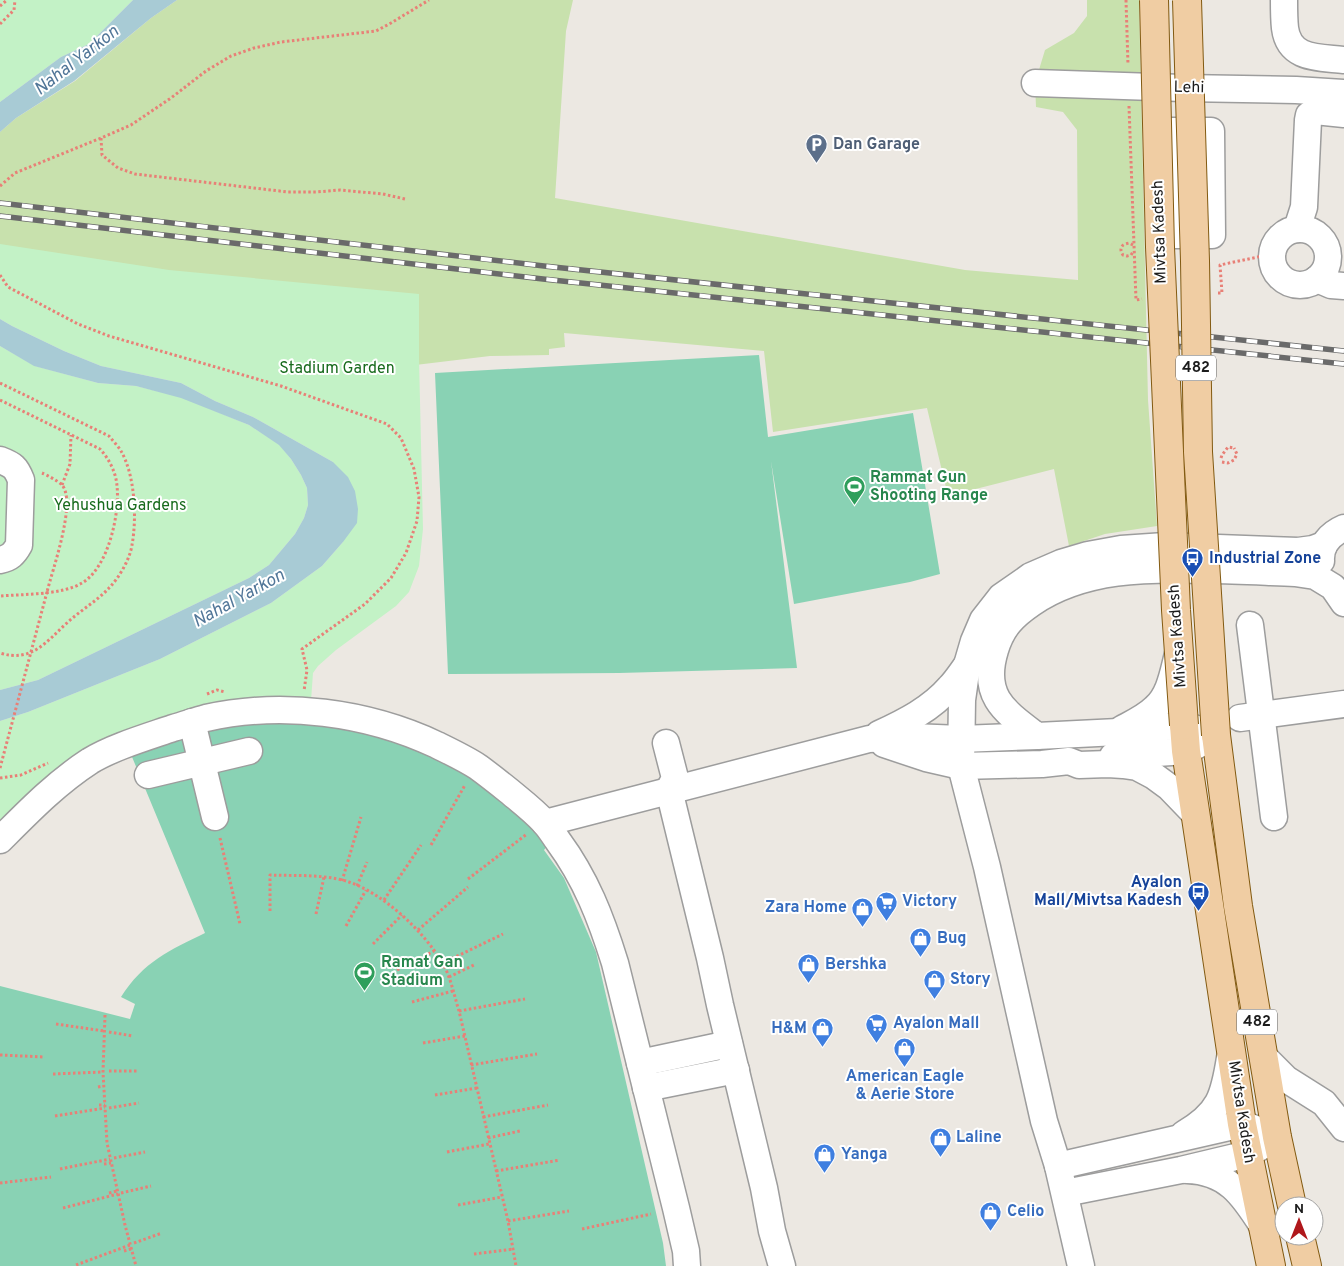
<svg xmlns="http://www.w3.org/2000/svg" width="1344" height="1266" viewBox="0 0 1344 1266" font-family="Overpass,sans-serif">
  <rect width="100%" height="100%" fill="#ece8e2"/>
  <path fill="#c8e1ad" d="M177,0H573L566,31L555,198L965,270L1078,280L1077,130L1063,112L1036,107L1035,83L1045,50L1074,33L1087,16V0H1139L1148,400L1157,526L1105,534L1069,546L1054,469L948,496L927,408L773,432L764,351L564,333L565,347L549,349V355L490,356L407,366L0,289V132L16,118L75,81L151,18Z"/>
  <g fill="#c3f2c6">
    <path d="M0,0H133L89,44L61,57L0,102Z"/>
    <path d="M0,244L169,270L419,294V358L423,529L419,566L409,592L396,606L336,650L318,666L313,673L311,701L207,710L0,826V721L28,712L160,659L271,603L322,566L343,542L333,462L253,417L215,401L181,383L101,366L64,351L12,326L0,319Z"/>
    <path d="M0,346L35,366L98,383L136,386L181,397L249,425L279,444L291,459L301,475L307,488L308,505L304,518L295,534L269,565L249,578L38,680L0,690Z"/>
  </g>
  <g fill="#89d2b4">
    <path d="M759,355L768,437L913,413L940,574L910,582L794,604L771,461L797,668L619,673L448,674L435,373Z"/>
    <path d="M271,720L329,721L444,756L552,840L544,850L564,878L596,952L663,1243L666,1266H0V986L130,1019L135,1004L121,997C143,962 170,950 205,933L130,752L176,738L232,726Z"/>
  </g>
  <g fill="#a8cbd5">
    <path d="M133,0H177L151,18L74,81L16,118L0,132V102L61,57L89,44Z"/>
    <path d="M0,319L12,326L64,351L101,366L181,383L215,401L253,417L333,462L348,477L355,491L358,509L357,523L343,542L322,566L271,603L160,659L28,712L0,721V690L38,680L249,578L269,565L295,534L304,518L308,505L307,488L301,475L291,459L279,445L249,425L181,398L136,386L98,383L34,366L0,346Z"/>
  </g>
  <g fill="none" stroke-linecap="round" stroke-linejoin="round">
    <defs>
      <g id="minor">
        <path d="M1284,0C1284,9 1284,19 1285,28C1289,60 1319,57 1344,60"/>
        <path d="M1035,83L1183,88L1296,90L1344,93"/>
        <path d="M1169,131H1211L1212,235H1170Z"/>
        <path d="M1297,229L1304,207L1308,120L1309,115L1315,111L1344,114"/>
        <circle cx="1300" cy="257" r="28"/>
        <path d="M1317,279L1331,285L1344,286"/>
        <path d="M0,460C13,465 16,467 21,480L19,545C14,554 10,558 0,560"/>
        <path d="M1321,561C1320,545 1330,534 1344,528"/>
        <path d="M1250,625L1274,817"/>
        <path d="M1240,718L1344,704"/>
        <path d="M192,722L215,817"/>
        <path d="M1122,729C1133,723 1146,717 1155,708C1170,695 1173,673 1178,654"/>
        <path d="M879,734C905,722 931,709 950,687C956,681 961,673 967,665"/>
        <path d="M1216,735L1184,725L1118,732L1037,736C1004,711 981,696 995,650C1002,627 1013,616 1032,603C1083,568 1148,568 1208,570C1237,570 1266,572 1295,573L1315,576L1333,587L1344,603"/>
        <path d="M666,743L675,778L669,790L710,958L720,1005L764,1188L772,1231L782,1266"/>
        <path d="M884,744L926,758L961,766L1042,764L1069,761L1079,765L1108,764L1123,765L1137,767L1154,776L1169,787L1196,815"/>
        <path d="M1113,756L1186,751L1205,741"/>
        <path d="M148,775L249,751"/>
        <path d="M545,823L869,739L912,737L961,739L1037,736"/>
        <path d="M0,840C28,812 56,783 90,761C113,747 147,737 173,728C184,725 195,721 206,718C283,701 367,712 437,745C451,752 466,759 478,767C489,775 499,783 509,791C521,801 533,810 544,822C549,827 553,834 558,841C586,879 601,918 615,963L676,1208L686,1251L687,1266"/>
        <path d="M1263,1056L1286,1079L1324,1103L1344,1128"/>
        <path d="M640,1063L729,1044"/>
        <path d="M646,1088L736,1070"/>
        <path d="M1184,1134C1220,1113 1224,1096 1230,1058"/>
        <path d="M1058,1166L1242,1124L1277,1137"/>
        <path d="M1187,1170C1227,1171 1243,1195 1262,1225"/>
        <path d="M1065,1193L1181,1170L1248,1154L1267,1143"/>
        <path d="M1081,1266L1058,1166L1044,1121L987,867L961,766L962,700L967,665L974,641L983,620L1001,597L1031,576L1061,563L1088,555L1121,549L1165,546L1298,551L1313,549L1324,545"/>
      </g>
      <g id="major">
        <path d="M1184,725L1186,751L1242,1124L1271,1266"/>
        <path d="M1216,735L1238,906L1277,1137L1292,1206"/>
        <path d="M1300,1236L1307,1266"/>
      </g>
    </defs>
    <use href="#minor" stroke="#9d9d9d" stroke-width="29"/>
    <use href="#major" stroke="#825a11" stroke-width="30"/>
    <g stroke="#e88077" stroke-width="3" stroke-dasharray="2.5 2.5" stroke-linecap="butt">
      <path d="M1126,0L1128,65"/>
      <path d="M0,6L7,0"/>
      <path d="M0,24L14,10L15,0"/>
      <path d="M1129,106L1136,300L1142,299"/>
      <path d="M101,138L102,155L118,168L135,174L288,192H316L340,190L383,194L405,199"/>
      <path d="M0,186L15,173L101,138L131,125L171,98L206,71L231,56L254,48L281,42L376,31L391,23L429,0"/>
      <path d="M1133,245L1129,243L1125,244C1120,246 1120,251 1123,255L1127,256L1131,255L1133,252"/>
      <path d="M0,275L8,287L78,324L109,336L281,386L387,424L401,438L414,469L419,497L417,521L406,553L391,578L365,604L302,649L307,670L304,691"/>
      <path d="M1218,293H1222L1220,265L1272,254"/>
      <path d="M0,383L109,436C113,441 118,446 121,451C135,475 137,518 132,545C130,559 119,578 109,588C97,601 81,610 68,622C47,641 32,663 0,653"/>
      <path d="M0,400L100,449C109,459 116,472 117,486C120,514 108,568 82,583C62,595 24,594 0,596"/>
      <path d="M1221,458L1222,455L1228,447L1234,448"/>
      <path d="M42,473C47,475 58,481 62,485C77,502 52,571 47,592"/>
      <path d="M62,485L70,464L71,435"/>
      <path d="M207,694L217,690L225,692"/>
      <path d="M0,778L21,775L48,763"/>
      <path d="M220,838L240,924"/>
      <path d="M431,845L465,785"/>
      <path d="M468,879L527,834"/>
      <path d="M342,881L361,817"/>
      <path d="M357,886L367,862"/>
      <path d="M384,900L421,845"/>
      <path d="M270,911V875C295,876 321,874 346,881C382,892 424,931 443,964C451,978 454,995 459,1011L508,1221L516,1266"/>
      <path d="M316,914L324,877"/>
      <path d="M346,926L366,890"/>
      <path d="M418,930L468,887"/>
      <path d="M373,944L402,915"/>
      <path d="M443,963L503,934"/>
      <path d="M397,970L434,951"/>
      <path d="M449,977L476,964"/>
      <path d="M412,1002L453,991"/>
      <path d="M459,1011L525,999"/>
      <path d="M105,1015L103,1072L107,1143L125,1225L136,1266"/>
      <path d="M56,1024L104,1031"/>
      <path d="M109,1032L133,1036"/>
      <path d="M423,1043L465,1036"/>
      <path d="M0,1055L45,1057"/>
      <path d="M471,1065L537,1054"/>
      <path d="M109,1071H137"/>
      <path d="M53,1074L103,1072"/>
      <path d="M98,1087L103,1086"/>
      <path d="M435,1095L477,1088"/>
      <path d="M99,1105H105"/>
      <path d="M109,1108L139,1103"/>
      <path d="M55,1116L105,1108"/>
      <path d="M483,1117L548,1105"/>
      <path d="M488,1138L520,1131"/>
      <path d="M447,1152L489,1144"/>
      <path d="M114,1158L145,1152"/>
      <path d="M104,1164L111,1163"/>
      <path d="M60,1169L110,1159"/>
      <path d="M496,1171L560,1160"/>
      <path d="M0,1183L51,1177"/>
      <path d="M109,1193L117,1191"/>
      <path d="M121,1193L151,1186"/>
      <path d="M458,1205L502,1197"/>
      <path d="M63,1208L118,1194"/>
      <path d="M508,1221L569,1211"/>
      <path d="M582,1229L651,1214"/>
      <path d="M134,1243L162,1233"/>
      <path d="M124,1251L131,1249"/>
      <path d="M474,1254L514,1249"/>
      <path d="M76,1265L130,1245"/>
    </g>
    <use href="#minor" stroke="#fff" stroke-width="26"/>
    <use href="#major" stroke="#f0cda3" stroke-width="28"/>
    <defs>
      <g id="rail">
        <path d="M0,203L544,266L1344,351"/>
        <path d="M0,216L543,279L1344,364"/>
      </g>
    </defs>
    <use href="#rail" stroke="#6a6a6a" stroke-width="5.5"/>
    <use href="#rail" stroke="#fff" stroke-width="4" stroke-dasharray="11" stroke-linecap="butt"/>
    <defs>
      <g id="major-bridge">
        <path d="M1154,0L1160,247L1176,610L1184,725"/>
        <path d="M1187,0L1195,261L1198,452L1216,735"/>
      </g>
    </defs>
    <use href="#major-bridge" stroke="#825a11" stroke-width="30" stroke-linecap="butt"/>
    <g stroke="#e88077" stroke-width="3" stroke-dasharray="2.5 2.5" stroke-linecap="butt">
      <path d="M1222,462L1228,463L1234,460L1237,454L1234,448"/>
      <path d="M0,768L47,592"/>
    </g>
    <use href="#major-bridge" stroke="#f0cda3" stroke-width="28"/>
  </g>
  <defs>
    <symbol id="parking-pin" viewBox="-11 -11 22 30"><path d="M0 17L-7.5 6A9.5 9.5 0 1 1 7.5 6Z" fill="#5c6f8a" stroke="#fff"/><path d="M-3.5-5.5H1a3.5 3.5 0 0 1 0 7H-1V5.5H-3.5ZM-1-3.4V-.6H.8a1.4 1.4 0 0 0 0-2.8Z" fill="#fff"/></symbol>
    <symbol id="stadium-pin" viewBox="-11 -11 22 30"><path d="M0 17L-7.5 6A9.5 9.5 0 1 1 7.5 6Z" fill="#2e9e5b" stroke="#fff"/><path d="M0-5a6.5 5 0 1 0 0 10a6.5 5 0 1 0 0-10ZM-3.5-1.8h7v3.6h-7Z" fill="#fff"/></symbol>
    <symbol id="bus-pin" viewBox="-11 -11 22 30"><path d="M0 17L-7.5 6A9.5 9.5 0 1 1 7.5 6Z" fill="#1a4fb4" stroke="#fff"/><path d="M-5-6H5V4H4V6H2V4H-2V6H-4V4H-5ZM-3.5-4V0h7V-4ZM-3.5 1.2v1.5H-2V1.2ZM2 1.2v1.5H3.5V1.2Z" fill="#fff"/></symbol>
    <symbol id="supermarket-pin" viewBox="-11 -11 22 30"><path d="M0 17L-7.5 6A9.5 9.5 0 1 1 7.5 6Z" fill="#3f7fe0" stroke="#fff"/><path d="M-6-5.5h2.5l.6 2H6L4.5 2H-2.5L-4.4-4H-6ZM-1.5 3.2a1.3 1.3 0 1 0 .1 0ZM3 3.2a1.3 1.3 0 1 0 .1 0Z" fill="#fff"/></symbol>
    <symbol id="shop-pin" viewBox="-11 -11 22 30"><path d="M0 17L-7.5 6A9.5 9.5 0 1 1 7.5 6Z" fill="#3f7fe0" stroke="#fff"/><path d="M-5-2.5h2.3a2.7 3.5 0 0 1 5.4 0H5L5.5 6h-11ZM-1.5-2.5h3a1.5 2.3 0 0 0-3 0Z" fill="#fff"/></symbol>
  </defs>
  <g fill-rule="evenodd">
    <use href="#parking-pin" x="804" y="132" width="25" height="34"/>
    <use href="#stadium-pin" x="842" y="474" width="25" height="34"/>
    <use href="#bus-pin" x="1180" y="546" width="25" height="34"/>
    <use href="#bus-pin" x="1186" y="880" width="25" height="34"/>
    <use href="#supermarket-pin" x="874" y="890" width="25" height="34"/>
    <use href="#shop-pin" x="850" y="896" width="25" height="34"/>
    <use href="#shop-pin" x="908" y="926" width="25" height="34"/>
    <use href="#shop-pin" x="796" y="952" width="25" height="34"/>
    <use href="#stadium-pin" x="352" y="960" width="25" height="34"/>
    <use href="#shop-pin" x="922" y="968" width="25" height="34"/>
    <use href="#supermarket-pin" x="864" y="1012" width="25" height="34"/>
    <use href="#shop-pin" x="810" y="1016" width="25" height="34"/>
    <use href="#shop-pin" x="892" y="1036" width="25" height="34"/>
    <use href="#shop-pin" x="928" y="1126" width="25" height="34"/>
    <use href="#shop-pin" x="812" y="1142" width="25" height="34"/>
    <use href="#shop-pin" x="978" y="1200" width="25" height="34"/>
  </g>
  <g text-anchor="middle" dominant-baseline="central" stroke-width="4" stroke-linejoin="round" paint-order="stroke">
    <g fill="#fff" stroke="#606060" stroke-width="1">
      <rect x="1176" y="355.5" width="40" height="25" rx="4"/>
      <rect x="1237" y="1009.5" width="40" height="25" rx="4"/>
    </g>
    <g font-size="15" font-weight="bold" fill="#1c1c1c">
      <text x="1196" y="368">482</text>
      <text x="1257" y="1022">482</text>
    </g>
    <g font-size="16" fill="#1c1c1c" stroke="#fff">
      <text transform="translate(1189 88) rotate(1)">Lehi</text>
      <text transform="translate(1160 232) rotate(-92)">Mivtsa Kadesh</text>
      <text transform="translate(1178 636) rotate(-94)">Mivtsa Kadesh</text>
      <text transform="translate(1241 1112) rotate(81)">Mivtsa Kadesh</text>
    </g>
    <g font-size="16" font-weight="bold" fill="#4e5e75" stroke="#fff" text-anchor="start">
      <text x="833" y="145">Dan Garage</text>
    </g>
    <g font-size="16" fill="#186b1d" stroke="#fff">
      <text x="337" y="369">Stadium Garden</text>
      <text x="120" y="506">Yehushua Gardens</text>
    </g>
    <g font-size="16" font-weight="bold" fill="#27864d" stroke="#fff" text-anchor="start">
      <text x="870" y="478">Rammat Gun<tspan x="870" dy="18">Shooting Range</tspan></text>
      <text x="381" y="963">Ramat Gan<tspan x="381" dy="18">Stadium</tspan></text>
    </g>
    <g font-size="16" font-weight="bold" fill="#164399" stroke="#fff" text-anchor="start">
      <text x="1209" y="559">Industrial Zone</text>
      <text x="1182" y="883" text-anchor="end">Ayalon<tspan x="1182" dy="18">Mall/Mivtsa Kadesh</tspan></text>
    </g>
    <g font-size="16" font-weight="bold" fill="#366cbe" stroke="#fff" text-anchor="start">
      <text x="902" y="902">Victory</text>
      <text x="847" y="908" text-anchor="end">Zara Home</text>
      <text x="937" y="939">Bug</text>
      <text x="825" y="965">Bershka</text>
      <text x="950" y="980">Story</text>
      <text x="893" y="1024">Ayalon Mall</text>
      <text x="807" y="1029" text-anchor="end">H&amp;M</text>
      <text x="905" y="1077" text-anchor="middle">American Eagle<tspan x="905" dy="18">&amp; Aerie Store</tspan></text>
      <text x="956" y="1138">Laline</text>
      <text x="841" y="1155">Yanga</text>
      <text x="1007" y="1212">Celio</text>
    </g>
    <g font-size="18" font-style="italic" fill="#517698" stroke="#fff">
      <text transform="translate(77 61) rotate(-38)">Nahal Yarkon</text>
      <text transform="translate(239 599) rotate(-29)">Nahal Yarkon</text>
    </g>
  </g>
  <g transform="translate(1299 1221)"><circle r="24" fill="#ffffff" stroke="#a4a4a4"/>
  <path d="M0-4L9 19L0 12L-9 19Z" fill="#b0171b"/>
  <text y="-8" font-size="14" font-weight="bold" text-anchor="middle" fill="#1c1c1c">N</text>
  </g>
</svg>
